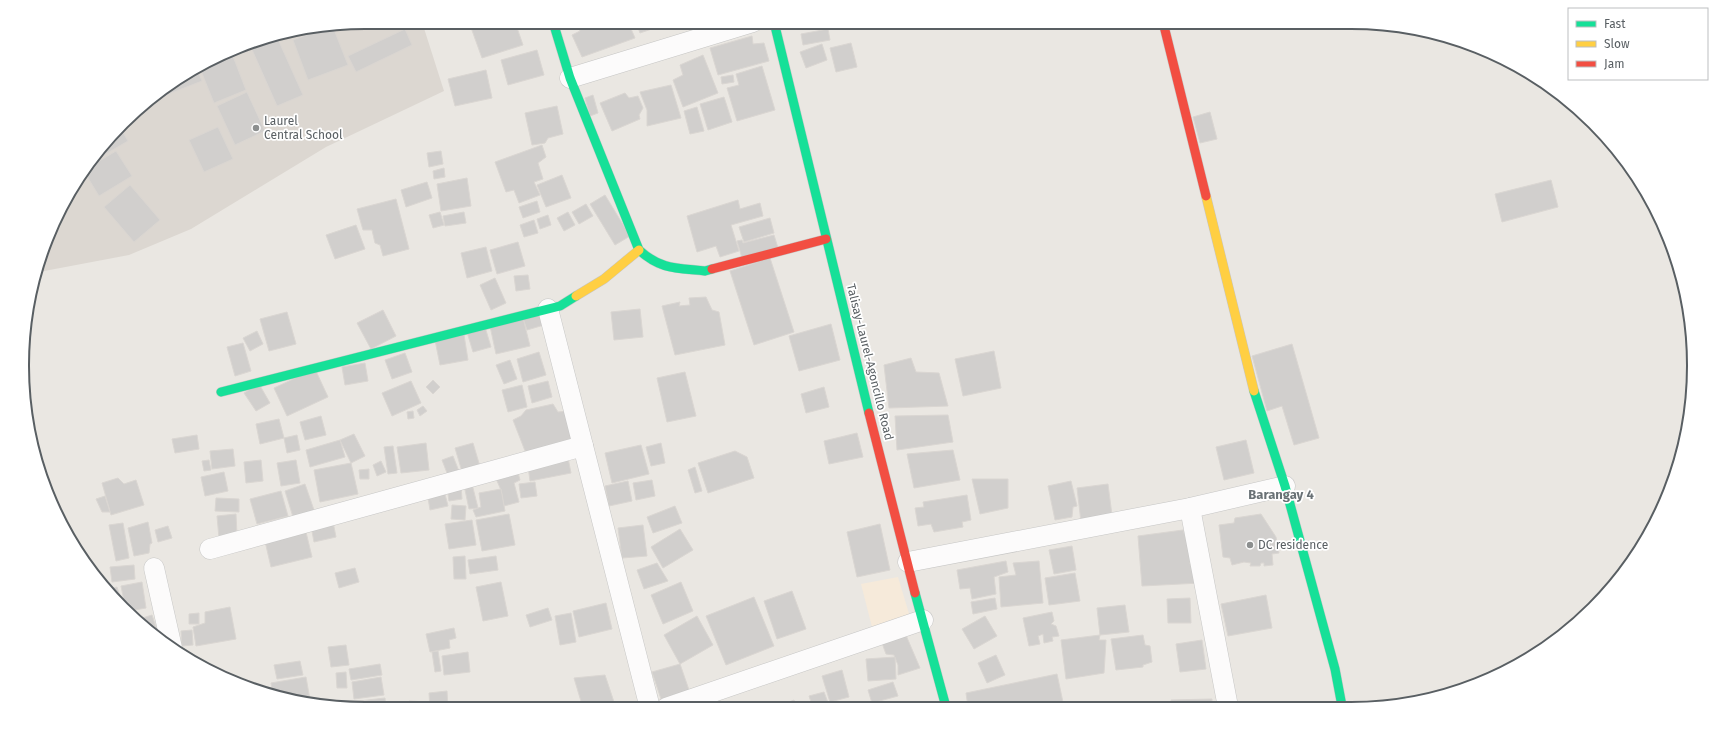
<svg xmlns="http://www.w3.org/2000/svg" width="1716" height="731" viewBox="0 0 1716 731" font-family="'Fira Sans',sans-serif">
  <rect width="100%" height="100%" fill="#eae7e2"/>
  <path fill="#f6eada" d="M898,577L910,617L872,627L861,584Z"/>
  <path fill="#dcd7d1" d="M366,22H422L444,91L326,147L191,229L129,255L39,272L68,194L139,107L194,68L255,40Z"/>
  <g fill="#d1cfcd" stroke="#dad6d2">
    <path d="M469,22H515L523,45L482,58Z"/>
    <path d="M577,22H628L635,38L582,57L572,35L580,31Z"/>
    <path d="M636,22H669V23L640,33Z"/>
    <rect x="828" y="22" width="30" height="7"/>
    <path d="M876,22H893L878,28Z"/>
    <path d="M333,27L348,65L308,80L293,40L323,29Z"/>
    <path d="M405,29L412,45L356,72L348,56Z"/>
    <path d="M828,29L830,40L803,45L801,34Z"/>
    <path d="M752,36L753,44L764,43L769,61L718,75L710,48Z"/>
    <path d="M277,37L303,95L277,106L249,43L255,40Z"/>
    <path d="M851,43L857,67L836,72L830,48Z"/>
    <path d="M822,44L827,60L806,68L800,52Z"/>
    <path d="M537,50L544,75L508,85L501,60Z"/>
    <path d="M231,51L246,90L214,103L199,66Z"/>
    <path d="M703,55L718,93L683,107L673,80L683,75L680,65Z"/>
    <path d="M762,66L775,110L737,121L727,88L739,85L736,74Z"/>
    <path d="M196,67L202,81L143,104L194,68Z"/>
    <path d="M486,70L492,98L455,106L448,79Z"/>
    <path d="M733,75L734,82L722,84L721,77Z"/>
    <path d="M671,85L681,118L647,126V110L640,92Z"/>
    <path d="M247,92L265,131L235,145L217,106Z"/>
    <path d="M625,93L629,98L638,96L643,108L639,115L640,119L612,131L600,103Z"/>
    <path d="M593,95L598,113L590,116L585,98Z"/>
    <path d="M724,97L732,122L708,130L700,104Z"/>
    <path d="M557,106L563,134L548,138L545,143L532,145L525,113Z"/>
    <path d="M697,107L704,131L690,134L684,111Z"/>
    <path d="M1210,112L1217,139L1200,143L1193,117Z"/>
    <path d="M218,127L233,159L204,172L189,140Z"/>
    <path d="M121,129L128,141L97,159Z"/>
    <path d="M542,145L546,157L538,163L543,179L534,182L540,195L519,203L514,190L506,192L495,162Z"/>
    <path d="M116,151L132,176L99,196L85,173L91,166Z"/>
    <path d="M441,151L443,164L429,167L427,153Z"/>
    <path d="M444,168L445,177L434,179L433,171Z"/>
    <path d="M562,175L571,198L546,207L537,185Z"/>
    <path d="M467,178L471,206L441,211L437,184Z"/>
    <path d="M1551,180L1558,207L1502,222L1495,194Z"/>
    <path d="M427,182L432,198L406,207L401,190Z"/>
    <path d="M130,185L160,220L134,242L104,207Z"/>
    <path d="M605,195L630,236L615,245L590,204Z"/>
    <path d="M396,199L409,249L383,256L380,245L375,243L372,230H363L357,209Z"/>
    <path d="M738,200L740,209L760,203L763,216L731,225L739,251L720,257L716,246L697,252L687,216Z"/>
    <path d="M537,201L540,212L523,218L519,207Z"/>
    <path d="M586,204L593,216L579,224L572,212Z"/>
    <path d="M440,212L444,225L433,228L429,215Z"/>
    <path d="M464,212L466,223L445,226L443,216Z"/>
    <path d="M568,212L575,225L564,231L557,218Z"/>
    <path d="M548,215L551,225L540,229L537,219Z"/>
    <path d="M770,218L774,233L744,242L739,227Z"/>
    <path d="M534,220L538,233L524,237L520,225Z"/>
    <path d="M356,225L365,249L335,259L326,235Z"/>
    <path d="M774,235L778,248L742,258L737,241L742,240L743,243Z"/>
    <path d="M518,242L525,266L497,274L490,250Z"/>
    <path d="M486,247L492,271L467,278L461,253Z"/>
    <path d="M770,258L794,332L754,345L730,271Z"/>
    <path d="M528,275L530,289L516,291L514,276Z"/>
    <path d="M495,278L506,303L491,310L480,285Z"/>
    <path d="M706,297L712,310L719,312L725,345L675,355L662,306L680,302L679,306L690,305L689,298Z"/>
    <path d="M640,309L643,337L614,340L611,312Z"/>
    <path d="M383,310L396,336L371,349L357,323Z"/>
    <path d="M287,312L296,344L269,351L260,319Z"/>
    <path d="M540,313L544,325L527,330L523,318Z"/>
    <path d="M523,318L530,346L496,354L490,326Z"/>
    <path d="M831,324L840,360L799,371L789,336Z"/>
    <path d="M485,327L491,347L473,352L467,332Z"/>
    <path d="M257,331L263,344L250,351L243,338Z"/>
    <path d="M464,335L468,360L440,365L435,340Z"/>
    <path d="M243,343L251,371L235,376L227,347Z"/>
    <path d="M1292,344L1319,438L1294,445L1282,406L1267,411L1252,356Z"/>
    <path d="M994,351L1001,388L963,396L955,359Z"/>
    <path d="M539,352L546,375L523,382L517,359Z"/>
    <path d="M405,353L412,372L392,379L385,360Z"/>
    <path d="M911,358L916,372L939,373L948,406L889,408L884,365Z"/>
    <path d="M510,360L517,379L504,384L496,365Z"/>
    <path d="M365,363L368,381L345,385L342,367Z"/>
    <path d="M315,369L328,397L287,416L274,388Z"/>
    <path d="M685,372L696,416L667,422L657,378Z"/>
    <path d="M433,380L440,387L433,394L426,387Z"/>
    <path d="M411,381L421,403L392,416L382,393Z"/>
    <path d="M548,381L552,397L532,403L528,386Z"/>
    <path d="M259,384L270,403L256,411L244,393Z"/>
    <path d="M522,385L527,407L508,412L502,390Z"/>
    <path d="M824,387L829,407L806,413L801,394Z"/>
    <path d="M553,404L558,412L568,411L576,442L527,456L513,420L521,416L526,410Z"/>
    <path d="M423,406L427,411L420,416L417,410Z"/>
    <path d="M413,411L414,418L408,419L407,412Z"/>
    <path d="M948,415L953,442L897,450L895,416Z"/>
    <path d="M321,416L326,435L305,440L300,422Z"/>
    <path d="M279,419L284,438L260,444L256,424Z"/>
    <path d="M857,433L863,457L829,464L824,441Z"/>
    <path d="M354,434L365,456L351,463L340,440Z"/>
    <path d="M197,435L199,449L175,453L172,439Z"/>
    <path d="M297,435L300,450L287,453L284,438Z"/>
    <path d="M340,440L345,457L310,467L306,450Z"/>
    <path d="M1246,440L1254,473L1224,480L1216,447Z"/>
    <path d="M426,443L429,470L401,473L397,447Z"/>
    <path d="M473,443L481,470L463,475L455,448Z"/>
    <path d="M661,443L665,463L651,466L646,447Z"/>
    <path d="M641,445L649,474L612,483L605,453Z"/>
    <path d="M393,446L397,473L388,474L384,447Z"/>
    <path d="M233,449L235,466L212,469L210,451Z"/>
    <path d="M953,450L960,480L914,488L907,454Z"/>
    <path d="M735,451L747,457L754,478L708,493L698,463Z"/>
    <path d="M453,456L460,474L449,478L442,460Z"/>
    <path d="M568,458L571,473L530,481L528,466Z"/>
    <path d="M209,460L211,470L204,471L202,461Z"/>
    <path d="M261,460L263,481L246,483L244,462Z"/>
    <path d="M296,460L300,483L281,486L277,463Z"/>
    <path d="M381,461L386,472L377,476L373,465Z"/>
    <path d="M351,463L358,494L320,502L314,470Z"/>
    <path d="M695,467L702,491L695,493L688,470Z"/>
    <path d="M369,469V479H360L359,470Z"/>
    <path d="M517,469L520,480L514,483L519,502L504,506L501,490L494,474Z"/>
    <path d="M224,472L228,491L205,496L201,477Z"/>
    <path d="M118,478L124,484L136,480L144,505L111,515L102,483Z"/>
    <path d="M972,479H1008V508L980,514Z"/>
    <path d="M652,480L655,496L636,500L633,483Z"/>
    <path d="M628,481L632,501L609,506L605,486Z"/>
    <path d="M1071,481L1077,506L1073,507L1072,517L1055,520L1048,486Z"/>
    <path d="M535,482L537,496L521,498L519,484Z"/>
    <path d="M305,484L314,510L293,517L285,491Z"/>
    <path d="M472,484L478,508L469,509L464,485Z"/>
    <path d="M1108,484L1112,515L1081,522L1077,488Z"/>
    <path d="M461,486L462,499L449,501L447,487Z"/>
    <path d="M501,489L505,511L476,517L473,510L481,507L479,493Z"/>
    <path d="M281,491L288,516L257,524L250,499Z"/>
    <path d="M445,494L448,506L430,510L428,498Z"/>
    <path d="M967,495L971,520L962,522L963,527L934,532L931,524L918,526L915,508L924,507L923,502Z"/>
    <path d="M105,496L110,512H102L96,499Z"/>
    <path d="M216,498L239,499V512L215,511Z"/>
    <path d="M452,505L466,506L465,520L451,519Z"/>
    <path d="M675,506L682,523L653,533L647,517Z"/>
    <path d="M236,514L237,536L219,538L217,516Z"/>
    <path d="M509,514L515,545L482,551L476,520Z"/>
    <path d="M1261,514L1276,537L1279,553L1272,554L1273,565L1264,566V563H1261L1260,566H1250L1251,563L1244,562L1232,565L1230,558L1223,557L1219,525L1234,523L1235,518Z"/>
    <path d="M472,520L476,545L449,549L445,524Z"/>
    <path d="M148,522L152,543L150,544L149,553L134,556L128,528Z"/>
    <path d="M333,522L336,537L314,542L311,526Z"/>
    <path d="M123,523L129,558L116,561L109,525Z"/>
    <path d="M880,524L890,570L857,577L847,532Z"/>
    <path d="M643,525L647,556L622,558L618,528Z"/>
    <path d="M168,526L172,538L158,542L155,530Z"/>
    <path d="M305,528L312,557L271,567L264,537Z"/>
    <path d="M680,529L693,550L663,568L651,547Z"/>
    <path d="M1183,530L1189,548L1190,564L1196,563L1200,583L1142,586L1138,536Z"/>
    <path d="M1072,546L1076,570L1054,574L1049,550Z"/>
    <path d="M465,556L466,579H454L453,557Z"/>
    <path d="M496,556L498,570L470,574L468,560Z"/>
    <path d="M1006,561L1008,572L994,577L996,594L972,599L970,588L960,589L957,570Z"/>
    <path d="M1039,561L1043,603L1001,607L999,577L1016,575L1013,563Z"/>
    <path d="M657,563L668,581L644,589L637,570Z"/>
    <path d="M134,565L135,579L112,582L110,567Z"/>
    <path d="M355,568L359,582L339,588L335,573Z"/>
    <path d="M1075,573L1080,601L1049,605L1045,578Z"/>
    <path d="M142,582L146,608L129,611L125,606L121,586Z"/>
    <path d="M501,582L508,616L483,621L476,587Z"/>
    <path d="M681,582L693,611L663,624L651,595Z"/>
    <path d="M117,587L122,603L110,589Z"/>
    <path d="M792,591L806,629L777,639L764,601Z"/>
    <path d="M1266,595L1272,628L1228,636L1221,604Z"/>
    <path d="M754,597L774,646L726,665L706,616Z"/>
    <path d="M995,598L997,609L973,614L971,602Z"/>
    <path d="M1190,598L1191,623H1168L1167,599Z"/>
    <path d="M606,603L612,629L579,637L573,611Z"/>
    <path d="M1125,605L1129,632L1100,635L1097,608Z"/>
    <path d="M230,607L236,639L196,646L193,627L205,623V612Z"/>
    <path d="M548,608L552,620L530,627L526,615Z"/>
    <path d="M1052,612L1054,621L1051,624L1056,626L1059,636L1052,637L1053,641L1044,643L1043,634L1038,636L1040,644L1029,646L1023,618Z"/>
    <path d="M199,613V624H189V614Z"/>
    <path d="M571,613L576,642L560,645L555,616Z"/>
    <path d="M152,615L160,639L136,620Z"/>
    <path d="M697,616L713,645L680,664L664,635Z"/>
    <path d="M985,616L997,636L974,649L962,629Z"/>
    <path d="M454,628L456,638L449,640L450,648L430,652L426,634Z"/>
    <path d="M192,630L193,645L182,646L181,631Z"/>
    <path d="M905,633L920,668L898,675V665L894,655L886,654L882,643Z"/>
    <path d="M1100,635L1099,640H1106L1104,673L1066,679L1061,640Z"/>
    <path d="M1143,635L1145,645L1150,646L1152,662L1143,665V667L1116,670L1111,639Z"/>
    <path d="M1202,640L1206,669L1180,672L1176,644Z"/>
    <path d="M346,645L349,665L331,667L328,647Z"/>
    <path d="M438,651L441,671L435,672L432,652Z"/>
    <path d="M468,652L470,672L444,675L442,656Z"/>
    <path d="M996,655L1005,675L987,683L978,663Z"/>
    <path d="M895,657L896,679L868,681L866,659Z"/>
    <path d="M300,661L303,675L277,679L274,665Z"/>
    <path d="M380,664L382,675L351,680L349,669Z"/>
    <path d="M680,664L689,690L661,699L652,672Z"/>
    <path d="M842,670L849,697L830,702L822,676Z"/>
    <path d="M346,672L347,688H337L336,673Z"/>
    <path d="M1057,674L1064,707H968L966,693Z"/>
    <path d="M605,675L616,708H583L574,678Z"/>
    <path d="M306,677L310,700L273,694L271,683Z"/>
    <path d="M381,677L384,695L354,699L352,682Z"/>
    <path d="M893,682L898,696L872,703L868,690Z"/>
    <path d="M447,691L448,709H430L429,693Z"/>
    <path d="M824,692L830,708H805L812,705L809,696Z"/>
    <path d="M385,698L386,709H366L342,705V703Z"/>
    <path d="M1212,699V707H1172L1171,700Z"/>
    <path d="M794,700L797,708H778L777,707Z"/>
    <path d="M409,701L427,702L426,709H409Z"/>
    <path d="M720,703L722,708H706Z"/>
  </g>
  <g fill="none" stroke-linecap="round" stroke-linejoin="round">
    <defs>
      <g id="street">
        <path d="M570,78L753,22"/>
        <path d="M548,309L650,708"/>
        <path d="M1190,508L1228,707"/>
        <path d="M210,549L583,446"/>
        <path d="M908,562L1190,508L1285,486"/>
        <path d="M154,568L172,648"/>
        <path d="M666,708L923,620"/>
      </g>
      <g id="fast">
        <path d="M553,22L570,78L639,250C661,270 677,268 705,271L712,269"/>
        <path d="M774,22L869,413"/>
        <path d="M1254,391L1285,486L1335,669L1342,706"/>
        <path d="M221,392L560,306L576,296"/>
        <path d="M915,593L946,707"/>
      </g>
      <g id="slow">
        <path d="M1206,196L1254,391"/>
        <path d="M576,296L604,279L639,250"/>
      </g>
      <g id="jam">
        <path d="M1163,22L1206,196"/>
        <path d="M712,269L826,239"/>
        <path d="M869,413L915,593"/>
      </g>
    </defs>
    <use href="#street" stroke="#c6c6c5" stroke-width="21"/>
    <use href="#fast" stroke="#c6c6c5" stroke-width="10"/>
    <use href="#slow" stroke="#c6c6c5" stroke-width="10"/>
    <use href="#jam" stroke="#c6c6c5" stroke-width="10"/>
    <path stroke="#c5ccc6" stroke-width="2.5" stroke-dasharray="4 2" stroke-linecap="butt" d="M412,28L429,22"/>
    <use href="#street" stroke="#fcfbfb" stroke-width="20"/>
    <use href="#fast" stroke="#16e098" stroke-width="9"/>
    <use href="#slow" stroke="#ffcf43" stroke-width="9"/>
    <use href="#jam" stroke="#f24e42" stroke-width="9"/>
  </g>
  <g fill="#8c8f8f" stroke="#fff" stroke-width="1.5">
    <circle cx="256" cy="128" r="4"/>
    <circle cx="1250" cy="545" r="4"/>
  </g>
  <g text-anchor="middle" dominant-baseline="central" stroke-width="3.5" stroke-linejoin="round" paint-order="stroke">
    <g font-size="12" fill="#595f63" stroke="#fff" text-anchor="start">
      <text x="264" y="121">Laurel<tspan x="264" dy="14">Central School</tspan></text>
      <text x="1258" y="545">DC residence</text>
    </g>
    <g font-size="12" fill="#595f63" stroke="#fff">
      <text transform="translate(870 362) rotate(76)">Talisay-Laurel-Agoncillo Road</text>
    </g>
    <g font-size="13" font-weight="bold" fill="#697175" stroke="#fff">
      <text x="1281" y="494">Barangay 4</text>
    </g>
  </g>
  <path d="M0 0H1716V731H0ZM365 29H1351A336 336 0 0 1 1687 365V366A336 336 0 0 1 1351 702H365A336 336 0 0 1 29 366V365A336 336 0 0 1 365 29Z" fill="#fff" fill-rule="evenodd"/>
  <path fill="none" stroke="#595f63" stroke-width="2" d="M365 29H1351A336 336 0 0 1 1687 365V366A336 336 0 0 1 1351 702H365A336 336 0 0 1 29 366V365A336 336 0 0 1 365 29Z"/>
  <rect x="1568" y="8" width="140" height="72" fill="#ffffff" stroke="#bdbfc1"/>
  <rect x="1576" y="21" width="20" height="6" fill="#16e098" stroke="#bdbfc1"/>
  <text x="1604" y="28" font-size="12" fill="#595f63">Fast</text>
  <rect x="1576" y="41" width="20" height="6" fill="#ffcf43" stroke="#bdbfc1"/>
  <text x="1604" y="48" font-size="12" fill="#595f63">Slow</text>
  <rect x="1576" y="61" width="20" height="6" fill="#f24e42" stroke="#bdbfc1"/>
  <text x="1604" y="68" font-size="12" fill="#595f63">Jam</text>
</svg>
